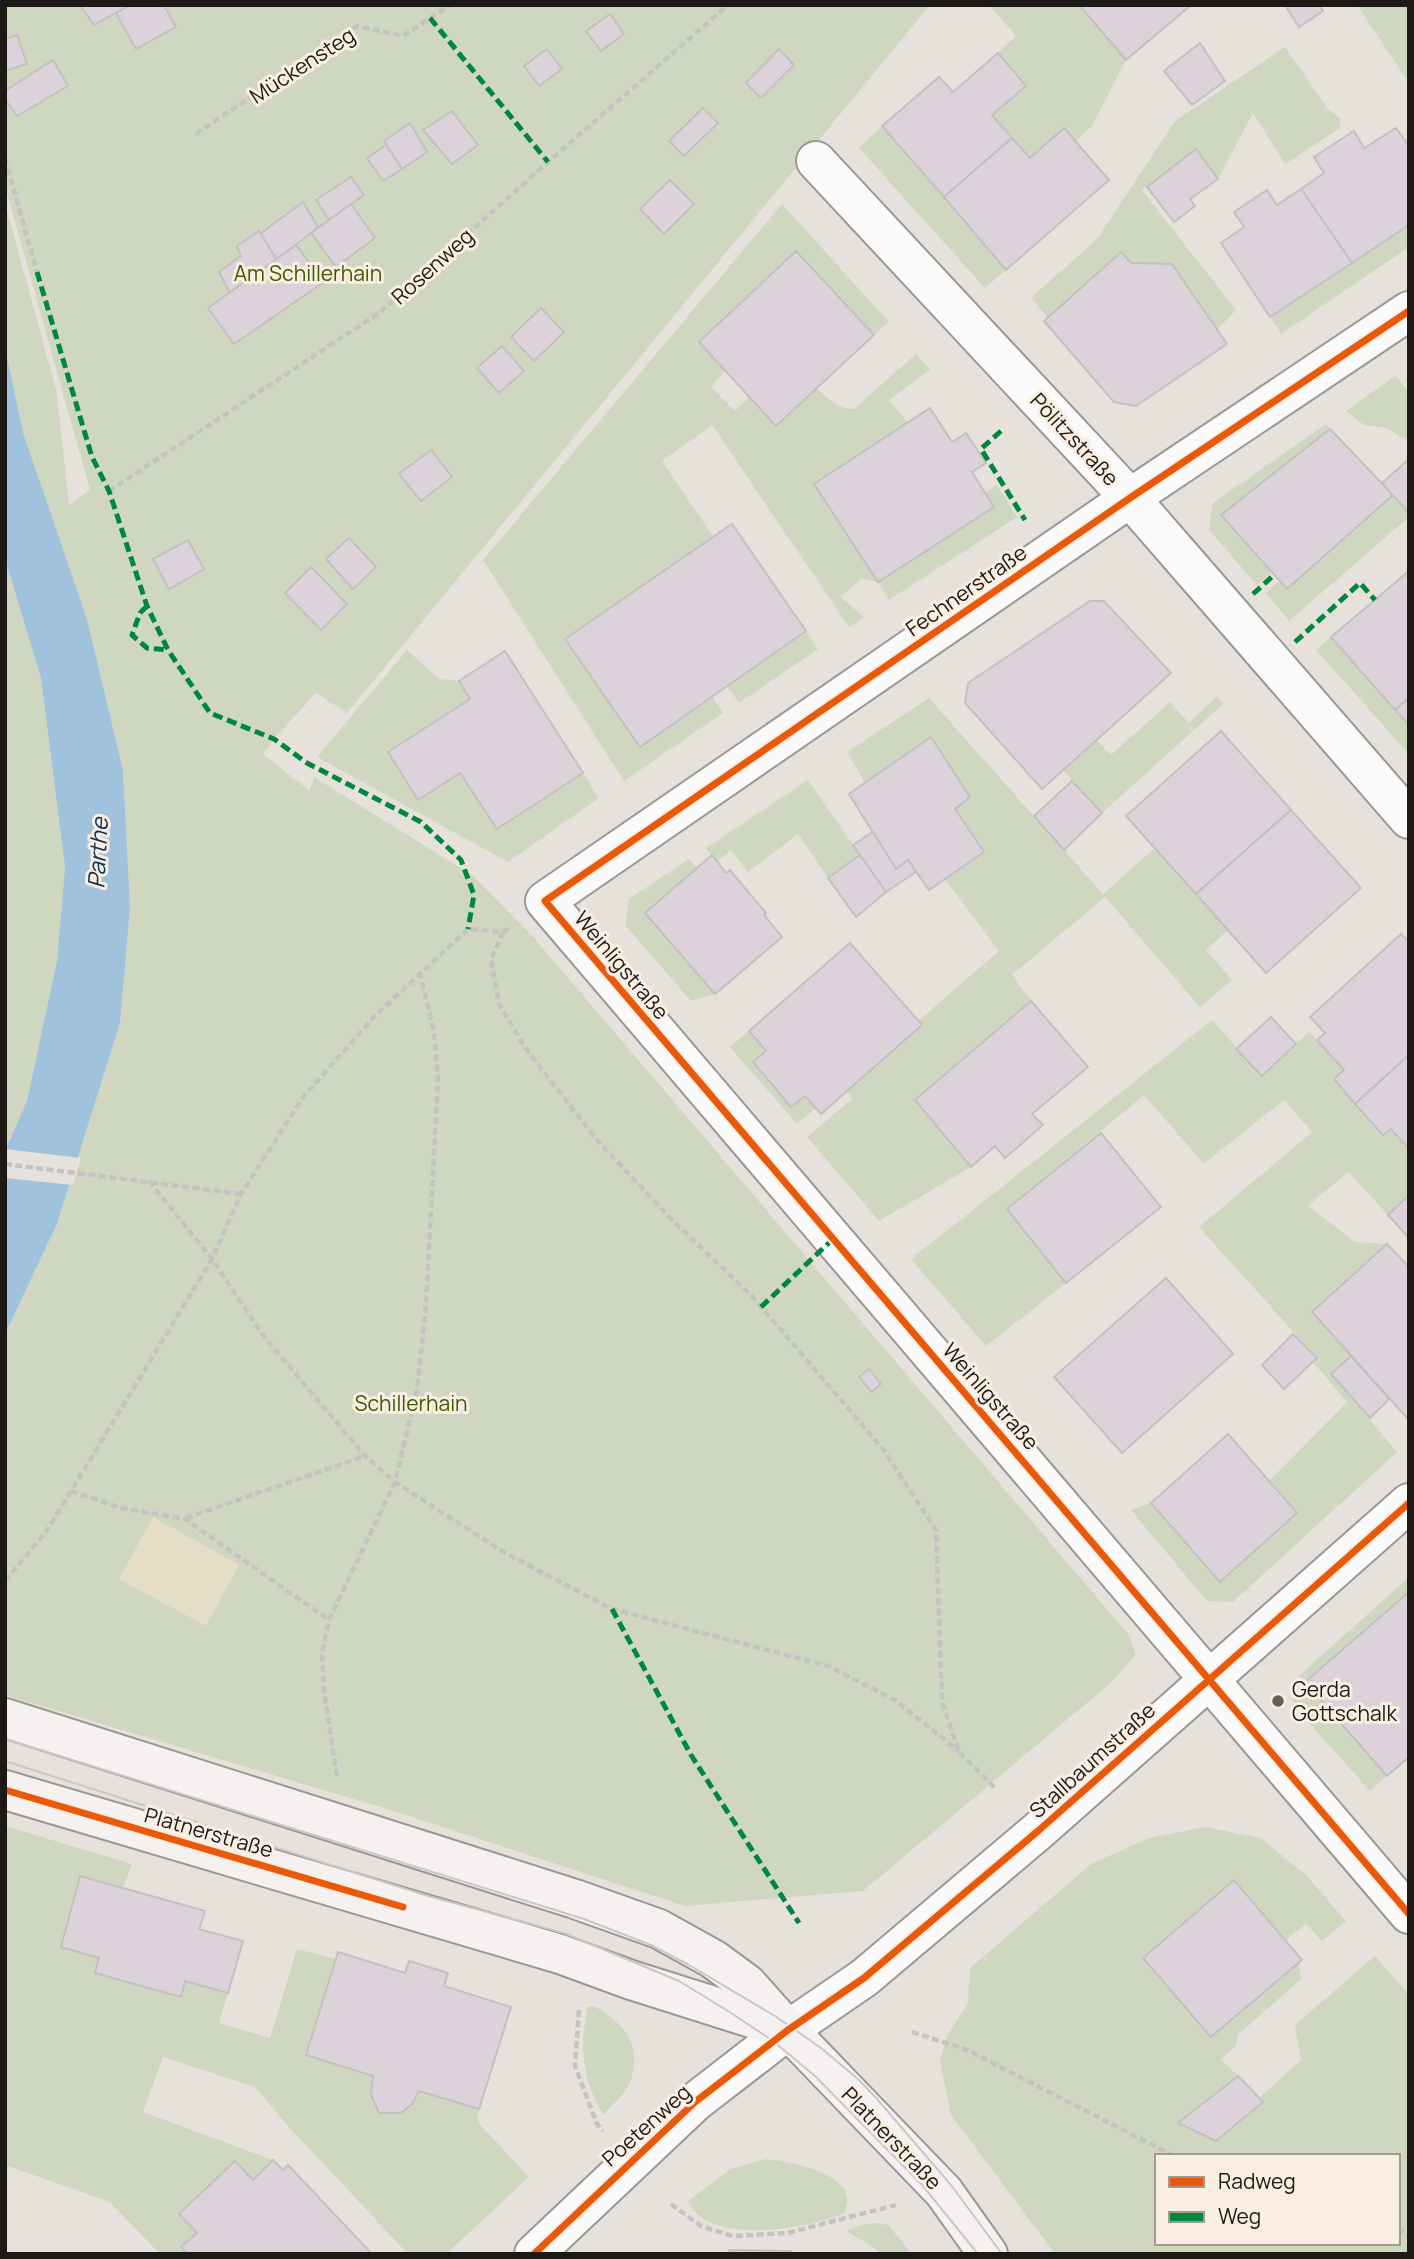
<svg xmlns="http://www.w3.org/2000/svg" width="1414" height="2259" viewBox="0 0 1414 2259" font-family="Manrope,sans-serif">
  <rect width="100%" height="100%" fill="#e7e1db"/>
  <g fill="#d0d7c0" fill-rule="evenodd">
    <path d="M5,5H930L347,713L316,693L274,739L263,754L310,791L314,777L472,875L535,939L1129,1635L1136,1654L1112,1682L863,1891L685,1906L397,1812L5,1695V1334L57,1224L120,1023L130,908L123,770L87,619L22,433L5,347V203L57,393L69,505L90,490L5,186Z"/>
    <path d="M989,5H1079L1126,60L1092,126L1075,142L1030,158L992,115L1026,86L998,53L1016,36Z"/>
    <path d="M1357,5H1409V83Z"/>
    <path d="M1285,47L1328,109L1340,119V128L1285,164L1253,113L1218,179L1196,150L1142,190L1236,310L1217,330L1172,264L1131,263L1121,252L1048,318L1031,298L1098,238L1175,121Z"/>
    <path d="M882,126L1006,270L985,288L859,148Z"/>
    <path d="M782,204L889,322L874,335L796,252L699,341L725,370L711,387L735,411L749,397L776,425L817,388C828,399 837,409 854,409L916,354L930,370L889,400L908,423L814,484L878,582L994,507L985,493L997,485L1017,517L889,600L878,582L861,579L840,597L864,617L849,627L712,425L662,461L713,536L566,639L640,747L712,696L723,713L624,781L483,560Z"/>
    <path d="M1409,225V247L1281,334L1270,317Z"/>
    <path d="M1395,376L1409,391V442L1387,428L1364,425L1346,411Z"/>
    <path d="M1326,424L1330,429L1222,515L1272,572L1257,585L1209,530L1213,503Z"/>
    <path d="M1393,495L1409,513V517L1289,621L1266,593L1279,581L1287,589Z"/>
    <path d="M5,559L41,678L65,867L57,961L27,1101L6,1149Z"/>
    <path d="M806,631L818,649L739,703L727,686Z"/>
    <path d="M1331,637L1409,725V754L1316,650Z"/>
    <path d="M407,650L439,679L459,681L470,699L388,752L418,800L460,773L497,829L583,773L599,798L508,862L317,757Z"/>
    <path d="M1217,696L1223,704L1102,813L1063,770L1096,740L1111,755L1170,702L1189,723Z"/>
    <path d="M929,698L1103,894L1155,848L1228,930L1206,950L1232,980L1200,1007L1105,897L1012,975L1031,1001L915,1100L971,1167L879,1221L807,1137L852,1099L847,1091L921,1026L918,1021L999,951L945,879L984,852L955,809L970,797L931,737L865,783L847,752Z"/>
    <path d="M808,780L860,855L828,878L798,834L748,872L731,850L717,862L706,848Z"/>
    <path d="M689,859L697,868L645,914L715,994L691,1001L625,925L629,899Z"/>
    <path d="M1212,1020L1262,1076L1309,1032L1344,1070L1334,1080L1383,1135L1391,1129L1409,1149V1195L1388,1215L1348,1172L1308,1206L1355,1242L1387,1244L1312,1312L1351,1356L1331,1374L1397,1452L1233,1602L1207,1601L1131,1510L1151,1503L1220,1582L1297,1513L1270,1480L1347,1402L1312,1361L1316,1357L1199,1227L1312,1132L1284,1100L1204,1164L1144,1095L1007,1209L1066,1283L986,1346L911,1259Z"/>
    <path d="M749,1031L766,1051L753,1063L791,1107L805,1096L816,1108L797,1124L730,1047Z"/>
    <path d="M1409,1577V1592L1306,1682L1387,1776L1370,1791L1294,1706L1292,1688L1301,1674Z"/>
    <path d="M5,1826L132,1864L123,1888L80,1877L61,1947L99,1958L95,1973L180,1997L185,1981L228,1993L219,2023L270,2038L297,1949L336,1959L306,2055L373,2076L371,2095L380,2113C403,2113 408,2113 419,2091L479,2109L477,2121L529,2177L446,2254H408L289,2127L255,2087L163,2057L143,2112L273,2160L253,2180L234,2161L179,2214L197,2233L181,2247L187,2254H160L110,2202L5,2165Z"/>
    <path d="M1205,1827L1261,1838L1306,1875L1346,1921L1322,1941L1306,1924L1286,1940L1233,1880L1143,1958L1211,2037L1299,1963L1301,1979L1238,2035L1235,2047L1221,2059L1238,2076L1179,2123L1216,2141L1263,2103L1259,2098L1301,2060L1295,2025L1375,1956L1409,1995V2254H1055L951,2115L940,2061L947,2036L968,2003L970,1968L1091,1864L1149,1838ZM1157,2156H1398V2243H1157Z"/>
    <path d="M594,2006C617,2020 637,2035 634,2065C633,2074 631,2083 626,2090C619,2099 610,2107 603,2115C591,2094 583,2071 583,2046C583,2033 586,2020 587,2007Z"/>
    <path d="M766,2159C792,2162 864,2175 844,2213C808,2229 708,2247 688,2201L731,2169Z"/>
    <path d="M876,2223L888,2225L912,2254H881L870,2245L846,2231L861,2225Z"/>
  </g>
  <path fill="#e5ddc6" d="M153,1517L239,1565L206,1626L119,1579Z"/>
  <path fill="#a0c2dd" d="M5,347L23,433L87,619L123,770L130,908L120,1023L57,1224L5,1334V1151L27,1101L57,961L65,867L41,678L5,559Z"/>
  <path fill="#e7e1db" d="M5,1149L81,1158L73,1185L5,1178Z"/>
  <g fill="#dcd3da" stroke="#c4c0c0" stroke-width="2">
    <path d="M80,5H128L129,6L94,25Z"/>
    <path d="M164,5L176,27L136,49L116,13L130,5Z"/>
    <path d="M1079,5H1191L1126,60Z"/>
    <path d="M1285,5H1320L1323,11L1299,27Z"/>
    <path d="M610,14L624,34L601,51L586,31Z"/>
    <path d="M17,35L27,64L5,71V39Z"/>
    <path d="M1200,43L1225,81L1192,105L1164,71Z"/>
    <path d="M547,49L562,69L539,86L524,66Z"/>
    <path d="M779,49L794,65L761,98L746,83Z"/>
    <path d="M998,53L1026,86L992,115L1012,138L944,197L882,126L939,77L953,92Z"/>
    <path d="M53,60L68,86L17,116L5,99V91Z"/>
    <path d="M703,108L718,123L684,156L669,141Z"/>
    <path d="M452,111L478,145L452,164L423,130Z"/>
    <path d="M410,123L427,152L402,169L384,141Z"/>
    <path d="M1064,128L1109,180L1006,270L944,197L1012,138L1030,158Z"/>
    <path d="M1396,128L1409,146V225L1352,263L1301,189L1324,173L1314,157L1354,131L1364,148Z"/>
    <path d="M386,145L402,169L383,181L367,158Z"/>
    <path d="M1196,149L1218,179L1190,199L1195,206L1174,222L1147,187Z"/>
    <path d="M351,177L364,195L329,220L316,200Z"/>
    <path d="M670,180L694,204L664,234L640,209Z"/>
    <path d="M1301,189L1352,263L1270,317L1221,243L1244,227L1234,212L1267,190L1277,205Z"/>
    <path d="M303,202L318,227L277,260L260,234Z"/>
    <path d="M351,204L375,238L336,267L311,233Z"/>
    <path d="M259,231L277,260L230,293L219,272L241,256L237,246Z"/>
    <path d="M296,245L324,282L234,344L208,308Z"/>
    <path d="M796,251L874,335L776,426L699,342Z"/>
    <path d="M1121,252L1131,263L1172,264L1227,344L1136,406L1114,402L1044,321Z"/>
    <path d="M541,308L564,332L534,361L511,337Z"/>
    <path d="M502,346L524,371L499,393L477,368Z"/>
    <path d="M930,408L952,442L966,433L986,463L972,472L994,507L878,582L814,484Z"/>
    <path d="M1330,429L1393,495L1287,589L1221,515Z"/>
    <path d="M431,450L452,477L421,501L399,474Z"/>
    <path d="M1409,459V513L1382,483Z"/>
    <path d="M732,524L806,631L640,747L565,639Z"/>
    <path d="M349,538L376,567L353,589L326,559Z"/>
    <path d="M188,540L204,569L169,589L153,559Z"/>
    <path d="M311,567L347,604L321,630L285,593Z"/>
    <path d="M1409,571V698L1395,710L1331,637Z"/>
    <path d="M1090,601H1104L1171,673L1042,789L965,703L968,683Z"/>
    <path d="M505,651L583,773L497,829L460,773L418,800L388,752L470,699L459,681Z"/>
    <path d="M1409,698V725L1395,710Z"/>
    <path d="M1221,731L1291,810L1196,894L1126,816Z"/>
    <path d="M931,737L970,797L955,809L984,852L929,890L908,860L896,869L849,794Z"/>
    <path d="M1072,781L1102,813L1064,850L1034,816Z"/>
    <path d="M1291,810L1361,888L1266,973L1196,894Z"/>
    <path d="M873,832L896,869L908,860L916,872L886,892L853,845Z"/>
    <path d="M712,855L726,873L730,870L766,913L764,915L782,937L715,994L645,913Z"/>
    <path d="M860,855L886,892L856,917L828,878Z"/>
    <path d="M1401,934L1409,942V1055L1355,1104L1334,1079L1344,1070L1317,1040L1325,1033L1310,1017Z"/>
    <path d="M850,943L922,1025L821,1114L805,1096L791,1107L753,1062L766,1051L749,1031Z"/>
    <path d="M1031,1001L1088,1067L1032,1114L1043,1125L1005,1158L995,1146L971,1167L915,1100Z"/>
    <path d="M1271,1017L1296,1044L1262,1076L1236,1049Z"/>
    <path d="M1409,1055V1149L1391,1129L1383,1135L1355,1104Z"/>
    <path d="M1101,1133L1161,1207L1066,1283L1007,1209Z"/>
    <path d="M1409,1195V1238L1388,1215Z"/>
    <path d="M1387,1244L1409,1267V1416L1407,1418L1312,1312Z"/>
    <path d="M1166,1278L1233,1354L1122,1453L1054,1377Z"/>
    <path d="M1293,1334L1317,1358L1284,1389L1262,1365Z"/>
    <path d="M1351,1356L1389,1399L1370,1418L1331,1374Z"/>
    <path d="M869,1369L881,1384L872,1392L859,1377Z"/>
    <path d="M1228,1434L1297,1513L1220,1582L1151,1503Z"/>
    <path d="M1409,1592V1757L1387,1776L1305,1682Z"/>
    <path d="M80,1876L205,1911L199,1929L243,1941L228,1993L185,1981L181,1997L95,1973L99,1958L61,1947Z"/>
    <path d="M1234,1880L1302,1960L1211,2037L1143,1958Z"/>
    <path d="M338,1952L405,1973L409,1961L448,1973L444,1986L511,2007L479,2109L419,2091L412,2104L401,2113H379L371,2095L373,2076L306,2055Z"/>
    <path d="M1238,2076L1263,2102L1216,2141L1178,2123Z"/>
    <path d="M273,2160L283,2170L288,2165L372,2254H187L181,2247L197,2233L179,2214L235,2161L253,2180Z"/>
    <path d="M729,2250L791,2251V2254H729Z"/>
  </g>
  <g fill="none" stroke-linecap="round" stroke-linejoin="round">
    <defs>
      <g id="minor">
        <path d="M816,161L1130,498L1409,819"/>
        <path d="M1409,311L1130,498L545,901L1409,1914"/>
        <path d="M534,2254L695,2102L788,2030L864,1978L1038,1831L1409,1503"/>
      </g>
      <g id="secondary">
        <path d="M5,1718L575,1899L659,1929L713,1959L747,1984L788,2030L944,2192L988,2254"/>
        <path d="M5,1790L560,1954L631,1980L786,2029"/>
      </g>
    </defs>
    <use href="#minor" stroke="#9c9793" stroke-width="42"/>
    <use href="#secondary" stroke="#9c9793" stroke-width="42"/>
    <g stroke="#c5c2c0" stroke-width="4.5" stroke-dasharray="7 3.5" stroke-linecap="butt">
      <path d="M196,134L357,26L403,36L450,5"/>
      <path d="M5,158L37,272"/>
      <path d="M109,491L379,313L548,162L728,5"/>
      <path d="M503,932L491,960L499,1004L526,1049L596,1139L673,1221L752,1296L883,1449L936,1530L942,1702L959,1752L996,1789"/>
      <path d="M5,1164L241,1194"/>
      <path d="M149,1181L212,1259L262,1334L365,1456L395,1482L505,1553L612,1609L828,1666L895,1700L959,1751"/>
      <path d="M71,1491L121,1508L185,1519L329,1620"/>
      <path d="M186,1518L365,1456"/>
      <path d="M5,1581L48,1529L212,1259L241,1194L304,1096L374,1017L468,929L503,932L511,927"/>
      <path d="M337,1776L324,1691L322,1653L329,1620L395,1482L417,1390L426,1304L438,1079L434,1031L420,974"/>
      <path d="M579,2010L575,2066L597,2124L603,2131"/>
      <path d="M912,2032L965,2049L1174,2156"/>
      <path d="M671,2204L701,2226L733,2236L787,2233L896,2205"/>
      <path d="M1398,2228L1409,2237"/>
    </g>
    <use href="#minor" stroke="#fbfafa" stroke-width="38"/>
    <use href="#secondary" stroke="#f5f1f0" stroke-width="38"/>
    <g stroke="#c8c8c6" stroke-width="2">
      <path d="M5,1739L584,1919L651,1945L689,1965L775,2016L821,2048L859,2080L877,2099L951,2185L1002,2254"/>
      <path d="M5,1761L428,1896L564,1933L679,1981L728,2011L773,2041L815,2076L923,2186L978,2254"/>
    </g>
    <g stroke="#00873e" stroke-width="5" stroke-dasharray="10 5" stroke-linecap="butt">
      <path d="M430,18L548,162"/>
      <path d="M37,272L92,457L109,491L147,606L168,650L210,713L274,739L307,763L421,822L461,860L474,895L468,929"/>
      <path d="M1001,431L981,449L1025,520"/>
      <path d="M1253,594L1274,575"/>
      <path d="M147,606L140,613L132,635L147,648L168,650"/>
      <path d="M1295,642L1360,583L1375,600"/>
      <path d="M761,1307L833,1239"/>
      <path d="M612,1609L691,1755L799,1923"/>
    </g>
    <defs>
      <g id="cycleway">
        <path d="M1409,311L1130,498L545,901L1409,1914"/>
        <path d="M5,1790L403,1907"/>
        <path d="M534,2254L695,2102L788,2030L864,1978L1038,1831L1409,1503"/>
      </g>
    </defs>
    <use href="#cycleway" stroke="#faeee2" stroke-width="11"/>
    <use href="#cycleway" stroke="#e8590c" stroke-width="7"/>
  </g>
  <circle fill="#645f5a" stroke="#faeee2" stroke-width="2.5" cx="1278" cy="1701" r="7"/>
  <g text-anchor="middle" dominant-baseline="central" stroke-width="6" stroke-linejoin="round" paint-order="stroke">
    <g font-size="21" fill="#1d1915" stroke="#faeee2">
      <text transform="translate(302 65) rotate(-33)">Mückensteg</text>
      <text transform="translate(432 266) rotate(-42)">Rosenweg</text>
      <text transform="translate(1075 439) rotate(47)">Pölitzstraße</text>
      <text transform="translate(966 590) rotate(-35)">Fechnerstraße</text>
      <text transform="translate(622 965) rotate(50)">Weinligstraße</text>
      <text transform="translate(991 1396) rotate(49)">Weinligstraße</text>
      <text transform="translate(1092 1760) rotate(-42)">Stallbaumstraße</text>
      <text transform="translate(209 1832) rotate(16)">Platnerstraße</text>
      <text transform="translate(646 2125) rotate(-42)">Poetenweg</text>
      <text transform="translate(892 2138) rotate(46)">Platnerstraße</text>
    </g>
    <g font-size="21" fill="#3d5901" stroke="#faeee2">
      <text x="308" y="273">Am Schillerhain</text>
      <text x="411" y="1403">Schillerhain</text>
    </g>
    <g font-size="21" fill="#1d1915" stroke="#faeee2" text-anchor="start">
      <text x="1292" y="1689">Gerda<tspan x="1292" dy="24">Gottschalk</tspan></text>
    </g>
    <g font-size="23" font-style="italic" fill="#0b334f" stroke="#faeee2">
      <text transform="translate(97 853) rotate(-87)">Parthe</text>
    </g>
  </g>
  <rect width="1414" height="2259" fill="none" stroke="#1d1915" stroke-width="14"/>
  <rect x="1155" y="2154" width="245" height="91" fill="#faeee2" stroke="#a29990" stroke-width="2"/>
  <rect x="1169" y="2177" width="35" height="10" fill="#e8590c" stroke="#a29990" stroke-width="2"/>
  <text x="1218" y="2189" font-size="21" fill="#1d1915">Radweg</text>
  <rect x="1169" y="2212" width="35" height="10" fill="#00873e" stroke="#a29990" stroke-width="2"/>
  <text x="1218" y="2224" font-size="21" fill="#1d1915">Weg</text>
</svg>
